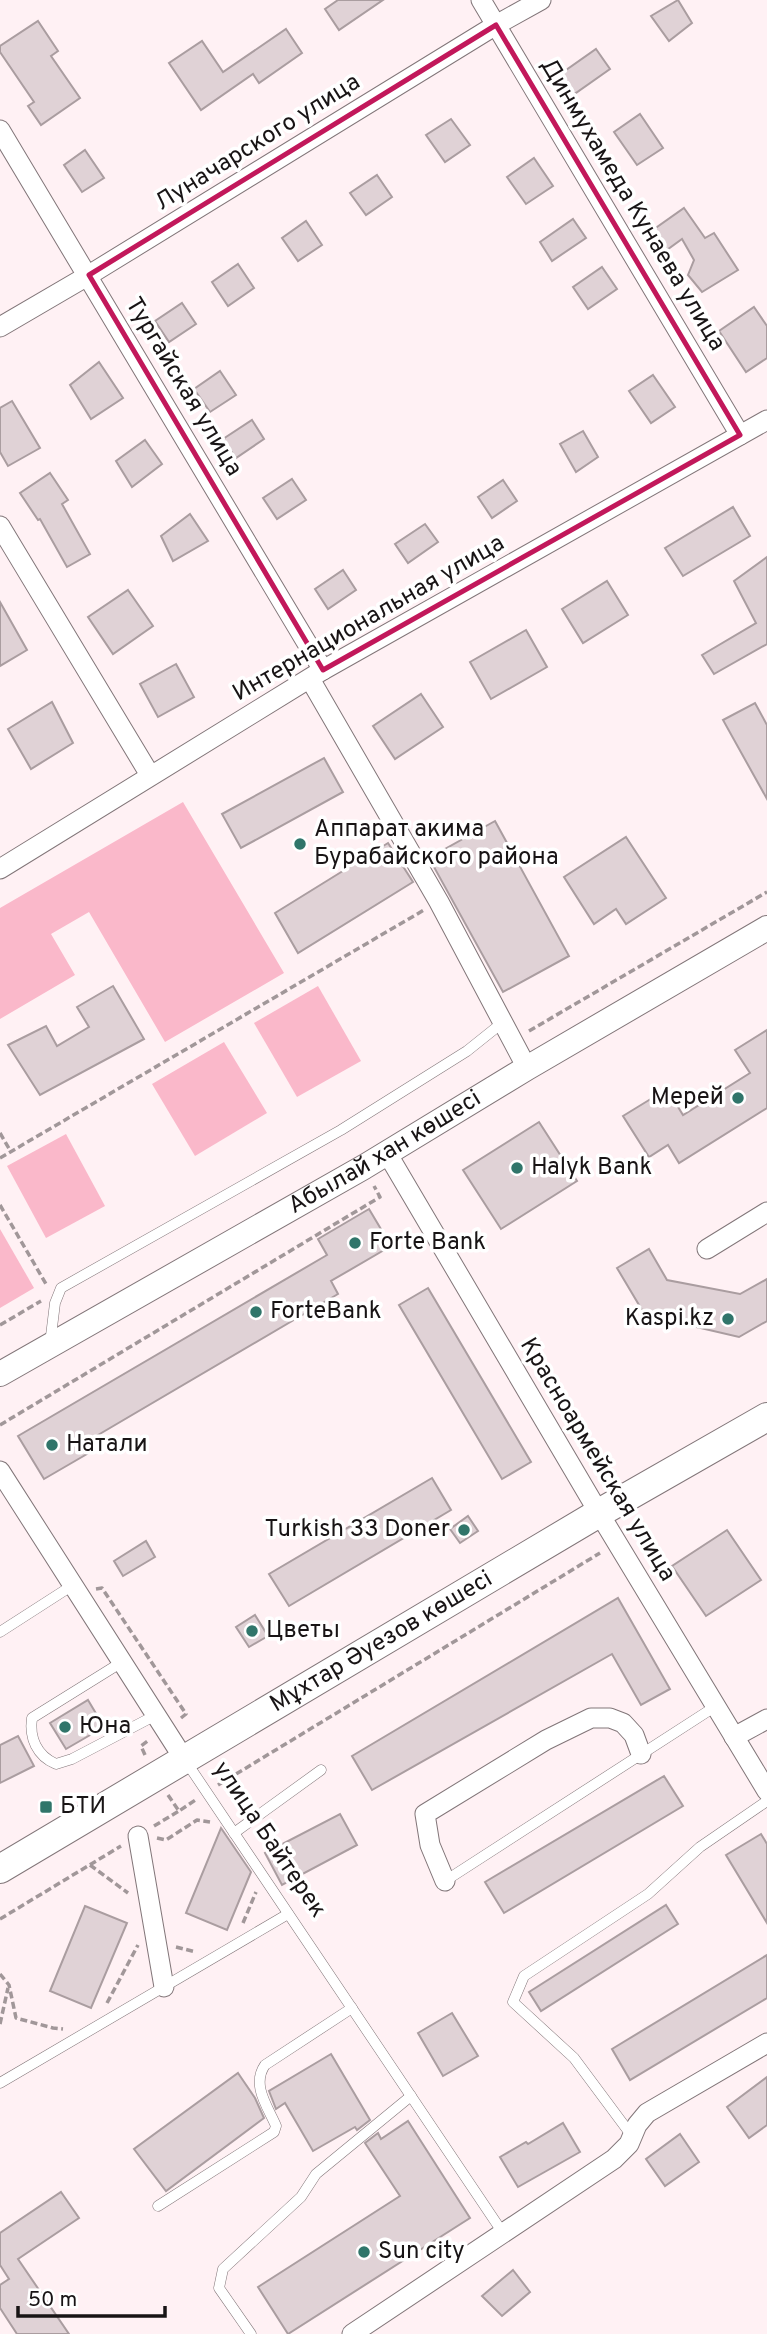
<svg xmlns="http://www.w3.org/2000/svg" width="767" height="2334" viewBox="0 0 767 2334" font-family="Overpass,sans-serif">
  <rect width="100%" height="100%" fill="#fff1f4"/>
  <g fill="#fab8ca">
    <path d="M183,802L284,973L165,1042L89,912L51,934L75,975L0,1019V908Z"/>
    <path d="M318,986L361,1061L297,1097L254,1023Z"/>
    <path d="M224,1042L267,1113L195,1156L152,1084Z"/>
    <path d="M66,1134L105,1206L46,1238L7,1166Z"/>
    <path d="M0,1229L34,1288L0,1308Z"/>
  </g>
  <g fill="#e0d2d6" stroke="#aa9da0" stroke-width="2">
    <path d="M338,0H383L339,30L325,9Z"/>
    <path d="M678,0L692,23L669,41L651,16Z"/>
    <path d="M38,21L58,51L51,56L80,98L41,125L28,106L34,102L0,52V46Z"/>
    <path d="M286,29L302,53L259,83L253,74L201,110L169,63L202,41L223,72Z"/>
    <path d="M596,49L610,69L573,95L559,75Z"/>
    <path d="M640,114L663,148L637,165L614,132Z"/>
    <path d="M451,119L470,145L445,162L426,135Z"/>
    <path d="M85,150L104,178L82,192L64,165Z"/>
    <path d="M534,158L553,186L526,204L507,177Z"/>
    <path d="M377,175L392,197L366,215L350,193Z"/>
    <path d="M684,208L705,238L714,233L738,270L702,292L688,275L694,260L682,239L664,252L650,232Z"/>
    <path d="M573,219L586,238L552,261L540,242Z"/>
    <path d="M306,221L322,245L298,261L282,238Z"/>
    <path d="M238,264L254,288L228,306L212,282Z"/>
    <path d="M602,267L617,289L588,309L573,287Z"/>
    <path d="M182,303L196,324L169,342L155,321Z"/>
    <path d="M754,307L767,326V358L746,372L719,331Z"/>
    <path d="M99,362L123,398L91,419L70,385Z"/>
    <path d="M220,371L236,395L210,412L194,389Z"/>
    <path d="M653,375L675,407L651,423L629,391Z"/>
    <path d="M12,401L40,448L8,466L0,452V408Z"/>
    <path d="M252,420L264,439L236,458L223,439Z"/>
    <path d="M583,431L598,457L576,472L560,444Z"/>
    <path d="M145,440L162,464L132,487L116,461Z"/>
    <path d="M50,473L68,500L62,504L90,554L67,567L40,519L38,520L20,493Z"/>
    <path d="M292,479L306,500L277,519L263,498Z"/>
    <path d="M503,480L517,501L492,518L478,497Z"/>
    <path d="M733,507L750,536L683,576L665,548Z"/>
    <path d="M190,514L208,541L173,561L161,536Z"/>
    <path d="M425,524L438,542L408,563L395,544Z"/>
    <path d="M767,557V644L714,674L702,655L756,623L734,581Z"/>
    <path d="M343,570L356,590L328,609L315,589Z"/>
    <path d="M607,581L628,615L583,643L562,609Z"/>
    <path d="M128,590L153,626L113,654L88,617Z"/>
    <path d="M0,602L27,650L0,666Z"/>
    <path d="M526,630L547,667L491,699L470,662Z"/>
    <path d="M176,664L194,697L158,717L140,684Z"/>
    <path d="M421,694L443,727L395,759L373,726Z"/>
    <path d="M52,702L73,743L31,769L8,729Z"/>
    <path d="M755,703L767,725V799L723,720Z"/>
    <path d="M324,758L343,792L241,848L222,814Z"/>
    <path d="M495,821L569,956L503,992L429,858Z"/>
    <path d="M626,837L666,898L626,924L616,909L594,924L564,877Z"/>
    <path d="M388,843L413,882L298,953L275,913Z"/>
    <path d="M113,986L144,1039L40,1095L8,1045L46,1026L57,1046L89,1027L77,1007Z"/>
    <path d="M767,1030V1108L679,1163L668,1145L649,1157L623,1116L667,1089L683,1115L750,1073L735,1050Z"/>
    <path d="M539,1122L577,1181L501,1229L463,1170Z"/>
    <path d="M369,1209L391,1246L331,1281L338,1294L81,1445L87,1454L44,1479L18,1436L327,1255L318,1239Z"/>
    <path d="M649,1249L667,1280L740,1294L767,1279V1321L739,1337L645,1315L617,1268Z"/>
    <path d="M428,1288L531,1462L502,1479L399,1305Z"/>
    <path d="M432,1478L451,1510L289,1606L269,1574Z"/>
    <path d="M468,1516L478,1531L460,1543L450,1529Z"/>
    <path d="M727,1530L761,1580L706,1616L672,1566Z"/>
    <path d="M146,1541L155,1557L123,1576L114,1561Z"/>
    <path d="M618,1598L670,1689L641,1705L612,1654L372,1790L352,1756Z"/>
    <path d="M255,1615L268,1636L249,1647L236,1627Z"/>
    <path d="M88,1700L104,1727L66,1749L50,1723Z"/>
    <path d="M18,1736L34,1766L0,1783V1745Z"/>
    <path d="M664,1776L683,1806L504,1913L485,1882Z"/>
    <path d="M340,1814L357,1845L282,1885L265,1853Z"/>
    <path d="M221,1828L251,1872L227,1930L186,1913Z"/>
    <path d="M761,1834L767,1844V1923L726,1855Z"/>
    <path d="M666,1905L678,1924L541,2011L529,1992Z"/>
    <path d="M85,1906L127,1923L91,2008L50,1991Z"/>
    <path d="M767,1955V1998L630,2080L612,2049Z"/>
    <path d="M452,2013L478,2056L443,2076L418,2033Z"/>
    <path d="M331,2054L370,2120L357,2130L355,2127L313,2151L285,2103L276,2109L269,2091Z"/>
    <path d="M238,2073L255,2098L264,2118L166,2191L134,2149Z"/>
    <path d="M767,2077V2125L749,2138L727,2107Z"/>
    <path d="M408,2121L470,2218L288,2334L258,2287L400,2196L365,2143L378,2133L381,2139Z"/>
    <path d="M563,2123L580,2152L518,2187L500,2157L526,2142L528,2144Z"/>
    <path d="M680,2134L699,2162L665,2186L646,2159Z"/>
    <path d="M61,2192L79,2218L18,2259L69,2334H17L0,2308V2285L9,2279L0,2265V2233Z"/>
    <path d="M513,2270L530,2292L502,2316L482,2296Z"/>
  </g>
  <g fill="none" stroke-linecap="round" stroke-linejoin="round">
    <defs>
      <g id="service">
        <path d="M50,1344L55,1303L61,1288L341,1130L467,1051L502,1023"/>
        <path d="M0,1632L73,1585"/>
        <path d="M122,1662L32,1718C29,1738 37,1756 56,1764L72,1759L156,1715"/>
        <path d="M185,1760L503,2233"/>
        <path d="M234,1833L321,1770"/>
        <path d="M445,1881L716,1706"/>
        <path d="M0,2083L288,1914"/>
        <path d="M632,2136L574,2058L513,2002L524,1976L648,1894L700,1847L767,1801"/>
        <path d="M158,2206L274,2132L276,2126C268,2107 251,2085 265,2065L352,2008"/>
        <path d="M251,2334L219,2288L223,2269L301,2197L316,2174L411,2096"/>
      </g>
      <g id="minor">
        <path d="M481,0L740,435"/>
        <path d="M0,130L323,670"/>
        <path d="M0,327L89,275L496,25L541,0"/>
        <path d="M0,526L150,775"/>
        <path d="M310,679L439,902L527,1068"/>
        <path d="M0,869L323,670L767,420"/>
        <path d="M387,1153L599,1513L767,1791"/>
        <path d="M707,1249L767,1212"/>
        <path d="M0,1471L184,1759"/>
        <path d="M734,1737L767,1719"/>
        <path d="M138,1836L164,1987"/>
        <path d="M445,1881L430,1845L425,1814L546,1740L591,1718H610L623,1723L634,1735L641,1754"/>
        <path d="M352,2334L614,2159L629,2144L637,2125L647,2113L767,2043"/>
      </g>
      <g id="tertiary">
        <path id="s1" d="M0,1374L364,1167L527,1068L767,928"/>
      </g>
      <g id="secondary">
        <path id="s2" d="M0,1869L599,1513L767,1417"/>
      </g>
    </defs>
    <use href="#service" stroke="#827679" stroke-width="11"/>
    <use href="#minor" stroke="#827679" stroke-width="21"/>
    <use href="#tertiary" stroke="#827679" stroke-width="26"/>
    <use href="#secondary" stroke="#827679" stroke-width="30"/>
    <g stroke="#a19799" stroke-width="3.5" stroke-dasharray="7 3.5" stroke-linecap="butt">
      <path d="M529,1031L767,892"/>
      <path d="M0,1133L11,1152"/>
      <path d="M0,1158L424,910"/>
      <path d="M0,1205L46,1284"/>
      <path d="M0,1325L41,1301"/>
      <path d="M0,1425L380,1197L374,1186"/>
      <path d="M96,1589L102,1588L186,1714L181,1718"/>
      <path d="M145,1755L141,1746L149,1740"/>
      <path d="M218,1785L600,1553"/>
      <path d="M168,1795L179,1811L197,1799"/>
      <path d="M154,1826L179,1811"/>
      <path d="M157,1838L166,1840L197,1820L210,1822"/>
      <path d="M90,1865L128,1893"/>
      <path d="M0,1919L121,1846"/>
      <path d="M243,1923L256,1892"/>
      <path d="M176,1947L196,1952"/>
      <path d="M0,1974L9,1985L16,2018L53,2028L63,2029"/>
      <path d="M107,2003L138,1945"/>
      <path d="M0,2024L8,1988"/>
    </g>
    <use href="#service" stroke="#fff" stroke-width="10"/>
    <use href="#minor" stroke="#fff" stroke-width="19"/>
    <use href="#tertiary" stroke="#fff" stroke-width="24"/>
    <use href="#secondary" stroke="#fff" stroke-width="28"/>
  </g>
  <path fill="none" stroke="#c2185b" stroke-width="5" stroke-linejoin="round" d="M496,25L740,435L323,670L89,275Z"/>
  <g fill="#30756a" stroke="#fff" stroke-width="2.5">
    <circle cx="300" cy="844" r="7"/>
    <circle cx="738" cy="1098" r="7"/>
    <circle cx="517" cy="1168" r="7"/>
    <circle cx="355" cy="1243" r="7"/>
    <circle cx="256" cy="1312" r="7"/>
    <circle cx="728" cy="1319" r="7"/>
    <circle cx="52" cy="1445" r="7"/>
    <circle cx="464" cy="1530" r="7"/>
    <circle cx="252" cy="1631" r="7"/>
    <circle cx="65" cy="1727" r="7"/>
    <rect x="39" y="1800" width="14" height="14" rx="3.5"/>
    <circle cx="364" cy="2252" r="7"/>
  </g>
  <g text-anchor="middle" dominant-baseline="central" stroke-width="7" stroke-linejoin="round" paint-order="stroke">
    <g font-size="24" fill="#181415" stroke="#fff">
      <text transform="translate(258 143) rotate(-32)">Луначарского улица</text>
      <text transform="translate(632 205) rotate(59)">Динмухамеда Кунаева улица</text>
      <text transform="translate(183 387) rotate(59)">Тургайская улица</text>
      <text transform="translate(369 619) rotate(-30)">Интернациональная улица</text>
      <text stroke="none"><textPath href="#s1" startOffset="444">Абылай хан көшесі</textPath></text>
      <text transform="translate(597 1460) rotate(59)">Красноармейская улица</text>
      <text stroke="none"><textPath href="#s2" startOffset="444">Мұхтар Әуезов көшесі</textPath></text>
      <text transform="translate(269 1840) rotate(56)">улица Байтерек</text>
    </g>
    <g font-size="24" fill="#181415" stroke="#fff" text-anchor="start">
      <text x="314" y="830">Аппарат акима<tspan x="314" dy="28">Бурабайского района</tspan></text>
      <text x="724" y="1098" text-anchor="end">Мерей</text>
      <text x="531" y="1168">Halyk Bank</text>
      <text x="369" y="1243">Forte Bank</text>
      <text x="270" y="1312">ForteBank</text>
      <text x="714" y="1319" text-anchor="end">Kaspi.kz</text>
      <text x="66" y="1445">Натали</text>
      <text x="450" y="1530" text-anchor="end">Turkish 33 Doner</text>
      <text x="266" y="1631">Цветы</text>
      <text x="79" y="1727">Юна</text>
      <text x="60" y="1807">БТИ</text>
      <text x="378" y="2252">Sun city</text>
    </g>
  </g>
  <path d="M18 2306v10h147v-10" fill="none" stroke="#181415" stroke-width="3.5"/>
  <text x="28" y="2306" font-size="21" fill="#181415" stroke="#ffffff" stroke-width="5" paint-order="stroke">50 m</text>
</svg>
